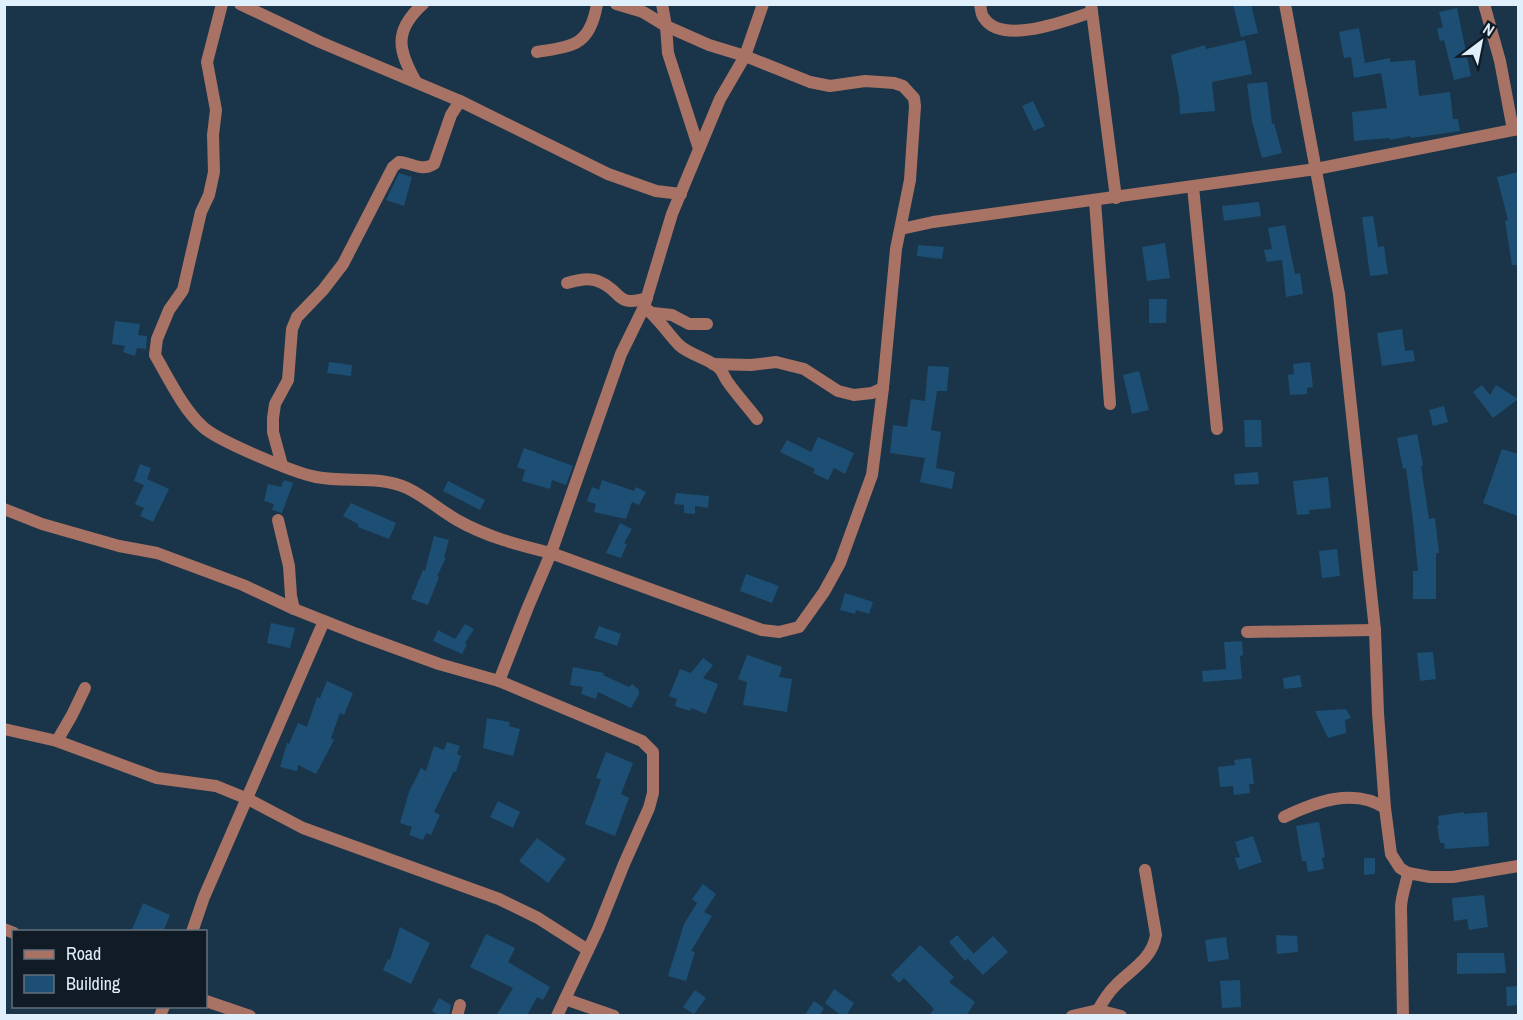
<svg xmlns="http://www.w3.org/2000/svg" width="1523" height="1020" viewBox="0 0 1523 1020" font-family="'Archivo Narrow',sans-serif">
  <rect width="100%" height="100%" fill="#1a3549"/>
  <g fill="#1c4f73">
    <path d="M1233,4H1251L1258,33L1241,37Z"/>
    <path d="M1457,8L1471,76L1454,80L1444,40L1440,41L1437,29L1443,27L1439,12Z"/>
    <path d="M1359,28L1365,63L1390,58V62L1415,60L1419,96L1450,92L1453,119H1458L1460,131L1411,138L1410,136L1390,140V138L1354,141L1352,112L1387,108L1381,73L1354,78L1351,57L1344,58L1339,32Z"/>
    <path d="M1245,40L1252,74L1212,82L1215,111L1180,114L1179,96L1171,55L1205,45L1206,49Z"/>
    <path d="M1267,82L1272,124L1274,123L1282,153L1262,158L1252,121L1247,84Z"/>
    <path d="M1033,101L1045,126L1034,131L1022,106Z"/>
    <path d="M1518,172V265H1512L1505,221L1508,220L1497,177Z"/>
    <path d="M399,173L412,177L404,206L386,200Z"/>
    <path d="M1259,202L1261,216L1224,221L1222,206Z"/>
    <path d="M1373,216L1378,247L1384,246L1388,274L1370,276L1362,217Z"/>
    <path d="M1285,225L1295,274L1300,273L1303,294L1286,297L1282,260L1267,262L1264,250L1272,249L1268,228Z"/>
    <path d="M1165,243L1170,278L1147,281L1142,247Z"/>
    <path d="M918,245L944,247L942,259L917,256Z"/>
    <path d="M1149,299H1167L1166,323H1149Z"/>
    <path d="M115,321L140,324L138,335L147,336L146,349L137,348L135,356L123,352L125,346L112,344Z"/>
    <path d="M1402,329L1405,351L1413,350L1415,361L1382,366L1377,333Z"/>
    <path d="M329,362L352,365L351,376L327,373Z"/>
    <path d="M1310,362L1313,387L1307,388V394L1290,395L1288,375L1294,374L1293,364Z"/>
    <path d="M928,366L949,367L947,391H937L931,430L941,432L936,468L955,472L952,489L920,482L925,458L890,453L893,425L907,427L911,399L925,401Z"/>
    <path d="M1139,371L1149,410L1132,414L1123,375Z"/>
    <path d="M1482,385L1490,395L1496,385L1518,399L1493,418L1473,392Z"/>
    <path d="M1444,406L1448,422L1433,426L1429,410Z"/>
    <path d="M1244,420H1261L1262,447H1245Z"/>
    <path d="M1417,434L1423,465L1421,466L1429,519L1435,518L1439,553H1436V599H1413V571H1418L1413,521L1406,468L1403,469L1397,438Z"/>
    <path d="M818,437L854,453L845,474L834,468L828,480L813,473L815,469L780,452L787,440L811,452Z"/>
    <path d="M524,448L573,466L566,485L552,480L550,489L522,481L525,470L517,467Z"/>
    <path d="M1502,449L1518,454V516L1483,503Z"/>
    <path d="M140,464L151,468L147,479L169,489L153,522L140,516L144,508L135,504L144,485L134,481Z"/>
    <path d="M1258,472L1259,484L1235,485L1234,474Z"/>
    <path d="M1328,477L1331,508L1309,510L1310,514L1297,515L1293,481Z"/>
    <path d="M284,480L293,483L282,513L272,510L274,504L264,501L268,484L281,487Z"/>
    <path d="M602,480L634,491L636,487L646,492L639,505L632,502L626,519L594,512L596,504L587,501L592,487L599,490Z"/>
    <path d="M448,481L485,500L480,510L443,491Z"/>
    <path d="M676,493L709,496L708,508L695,506V514L684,513V505L674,504Z"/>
    <path d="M351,503L396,523L389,539L358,527V524L343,516Z"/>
    <path d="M620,523L632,529L624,543L627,544L621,558L606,553Z"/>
    <path d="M434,536L449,540L444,557L446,558L437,576L439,577L428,605L411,599L423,570L425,571Z"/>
    <path d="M1337,549L1340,576L1322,578L1319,551Z"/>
    <path d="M746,574L779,586L772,603L740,591Z"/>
    <path d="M845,593L873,602L869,614L856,610L855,614L840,610Z"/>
    <path d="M271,623L295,628L290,648L267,643Z"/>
    <path d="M465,624L474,629L465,643L467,644L462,654L433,641L438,630L455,639Z"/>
    <path d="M599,626L621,634L617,646L594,638Z"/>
    <path d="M1242,641L1243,655L1240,656L1242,679L1203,682L1202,671L1226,669L1224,642Z"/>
    <path d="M1433,652L1436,679L1420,681L1417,653Z"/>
    <path d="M747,655L782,667L779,677L792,679L787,712L743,705L747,682L738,679Z"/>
    <path d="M703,658L713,665L703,678L718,684L706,714L691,708L690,711L675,706L677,699L669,696L680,669L691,673Z"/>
    <path d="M573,667L604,673L603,675L629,687L632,684L639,690V694L631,708L598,692L596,699L581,694L583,687L570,685Z"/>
    <path d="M1300,675L1302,687L1284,689L1283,678Z"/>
    <path d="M327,681L353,693L344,715L340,713L331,738L334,740L316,774L298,765L297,771L280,767L287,743L289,744L298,723L307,727L317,697L320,698Z"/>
    <path d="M1346,709L1351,718L1345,720L1346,733L1328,738L1315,711Z"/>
    <path d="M487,718L510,722L509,726L520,729L513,756L483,748Z"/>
    <path d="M447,742L460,746L457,754L461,756L456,772L454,771L434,812L440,815L431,835L426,833L423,840L409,835L412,827L400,823L409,792L421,768L426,771L434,746L444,750Z"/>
    <path d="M606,752L633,763L621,794L629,798L615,836L585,824L601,780L596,778Z"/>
    <path d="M1251,758L1254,784H1249L1250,793L1234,795L1233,786L1220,787L1218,767L1235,765L1234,760Z"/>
    <path d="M498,801L520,812L513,828L490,817Z"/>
    <path d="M1464,812V814L1487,812L1489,846L1445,849L1444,843H1440L1437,825H1439L1438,816Z"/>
    <path d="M1319,822L1325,857L1322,858L1324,869L1308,872L1306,861H1302L1296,826Z"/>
    <path d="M1253,836L1262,862L1239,870L1235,858L1240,857L1235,842Z"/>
    <path d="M537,838L566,859L548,883L519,861Z"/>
    <path d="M1364,858H1375V874L1364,875Z"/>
    <path d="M703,884L716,894L704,912L712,916L691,951L695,952L686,981L668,976L684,924L697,903L692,899Z"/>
    <path d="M1484,895L1488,927L1469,930L1467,919L1454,921L1452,898Z"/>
    <path d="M143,903L170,915L163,932H131Z"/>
    <path d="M400,927L430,943L411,984L383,970L388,959L390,960Z"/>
    <path d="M486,934L515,948L508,962L550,987L543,1000L537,997L527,1016H496L513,988L470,967Z"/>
    <path d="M957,935L974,954L965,961L949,942Z"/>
    <path d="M1276,935L1297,936L1298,952L1277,954Z"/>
    <path d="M993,936L1008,952L983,975L968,959Z"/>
    <path d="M1226,937L1229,959L1208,962L1205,940Z"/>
    <path d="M920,945L954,977L949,982L975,1002L966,1016H929L934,1009L904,978L899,983L891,975Z"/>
    <path d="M1457,953H1504L1506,973L1457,974Z"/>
    <path d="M1240,980L1241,1007L1222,1008L1220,981Z"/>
    <path d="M1518,986V1005L1507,1006L1506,987Z"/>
    <path d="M834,989L854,1003L846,1016H842L825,1003Z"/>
    <path d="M695,990L706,998L694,1014L683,1007Z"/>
    <path d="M439,998L451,1005L449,1016H440L432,1011Z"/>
    <path d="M814,1001L824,1008L819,1016H804Z"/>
  </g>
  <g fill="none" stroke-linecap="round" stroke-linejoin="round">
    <g stroke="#a87264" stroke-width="12">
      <path d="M222,4L207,62L216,110L213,135L214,172L209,195L201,212L183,290L169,310L157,339L155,355C169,379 183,409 203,427C218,441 295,473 316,477C346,483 378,475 407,488C424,496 440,510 457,520C487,537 518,545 551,553L762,630L779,632L799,627L824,592L840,563L872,475L883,388L896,249L910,180L915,106L914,98L903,86L894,83L865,81L830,86L810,82L745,56L709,45L666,26L643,12L616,4"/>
      <path d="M240,4L320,42L460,101L608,174L656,191L681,194"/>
      <path d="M662,4L666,26L668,53L699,149"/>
      <path d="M980,4C981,9 981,15 984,18C1002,46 1068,20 1092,12"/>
      <path d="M1091,4L1116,198"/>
      <path d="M1285,4L1339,294L1375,630L1378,713L1385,808L1391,854L1400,868L1408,873L1430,877H1453L1518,866"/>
      <path d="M1484,4L1500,61L1513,130"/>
      <path d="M537,52C573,46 590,46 597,4"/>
      <path d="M416,82C398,50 393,31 423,4"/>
      <path d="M1193,187L1217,429"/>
      <path d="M1095,201L1110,404"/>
      <path d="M901,229L933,222L1316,169L1518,129"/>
      <path d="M567,283C578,280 589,277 600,282C622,291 616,308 647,298"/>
      <path d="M644,307C658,317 667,333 679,345C691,356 711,359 720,369C723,373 725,378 727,381C736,394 747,406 757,419"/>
      <path d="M653,313L672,315L689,324H707"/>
      <path d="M713,364L751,365L776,362L804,369L838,391L854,395L872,393L883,388"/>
      <path d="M282,465L273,432V418L275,404L288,380L292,329L297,317L323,290L343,264L393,167L399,162C413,163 421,172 434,164L451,115L460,101"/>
      <path d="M4,509L42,524L119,546L157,553L243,585L294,609L357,634L439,664L499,681L642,741L653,752V793L649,808L624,864L598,929L557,1016"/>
      <path d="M278,520L289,566L291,596L294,609"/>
      <path d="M1247,632L1375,630"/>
      <path d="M499,681L528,607L551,553L621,354L644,307L672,214L720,99L745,56L763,4"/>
      <path d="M4,729L57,741L157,778L216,786L248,799L303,828L499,899L538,918L588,950"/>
      <path d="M57,741L72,715L85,688"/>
      <path d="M1284,817C1315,802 1354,787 1385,808"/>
      <path d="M4,929L14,933"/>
      <path d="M192,932L204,897L324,621"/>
      <path d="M565,999L614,1016"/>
      <path d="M206,1001L250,1016"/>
      <path d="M1098,1010C1103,1001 1108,993 1115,986C1130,970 1152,960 1156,935L1145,870"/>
      <path d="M160,1016L164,1006"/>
      <path d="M457,1016L460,1005"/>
      <path d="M1072,1016L1098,1010L1121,1016"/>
      <path d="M1403,1016L1401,908C1401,896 1406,885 1408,873"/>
    </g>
  </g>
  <rect width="1523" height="1020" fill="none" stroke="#dfeffc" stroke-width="12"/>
  <rect x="12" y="930" width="195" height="78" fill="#101b25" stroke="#63707b" stroke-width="1.5"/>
  <rect x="24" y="950" width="30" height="9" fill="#a87264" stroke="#63707b" stroke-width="1.5"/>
  <text x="66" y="960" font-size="18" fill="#dfeffc">Road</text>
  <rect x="24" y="975" width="30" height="18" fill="#1c4f73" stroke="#63707b" stroke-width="1.5"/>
  <text x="66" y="990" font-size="18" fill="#dfeffc">Building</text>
  <g transform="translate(1481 42) rotate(32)" stroke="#101b25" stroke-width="4.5" paint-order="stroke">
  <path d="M0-4.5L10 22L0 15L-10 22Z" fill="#dfeffc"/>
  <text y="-9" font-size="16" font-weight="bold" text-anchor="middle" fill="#dfeffc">N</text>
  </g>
</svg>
